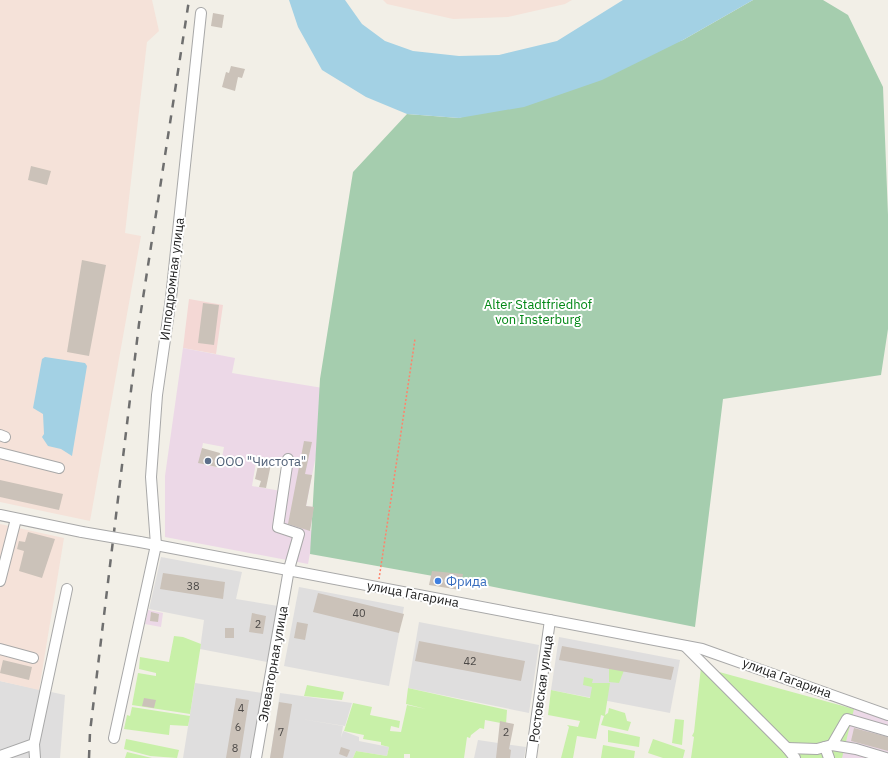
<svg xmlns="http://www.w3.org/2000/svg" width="888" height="758" viewBox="0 0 888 758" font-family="'IBM Plex Sans',sans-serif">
  <rect width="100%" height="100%" fill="#f2efe7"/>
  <g fill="#dfdede">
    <path d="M161,557L242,572L236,599L278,606L267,662L200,649L204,620L149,609Z"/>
    <path d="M299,587L404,607L389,686L284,666Z"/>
    <path d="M419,622L539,645L529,713L408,688Z"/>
    <path d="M559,637L680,660L670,713L551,690Z"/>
    <path d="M0,681L65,695L60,758H0Z"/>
    <path d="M195,683L262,693L251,758H183Z"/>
    <path d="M280,693L352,703L345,726L301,719L343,726L341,738L343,731L359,737V741L389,747L387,756L356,751L353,758H270Z"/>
    <path d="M478,740L526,747L524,758H474Z"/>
  </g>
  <path fill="#f4d8d5" d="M189,299L223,305L216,354L183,348Z"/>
  <g fill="#ecd8e7" fill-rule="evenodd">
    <path d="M183,348L235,358L232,373L329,389L306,506L314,507L310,530L314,531L308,564L165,537V476ZM203,443L224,447L220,468L199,463ZM257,456L286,462L281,491L252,486Z"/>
    <path d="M148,610L163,613L161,627L145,624Z"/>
    <path d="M854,709L888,721V758H827Z"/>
  </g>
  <g fill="#f5e2d9">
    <path d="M0,0H152L159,31L147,42L125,233L141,236L90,521L0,502Z"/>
    <path d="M383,0H572L565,4L508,17L453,19L387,4Z"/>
    <path d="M0,524L64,538L39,690L0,681Z"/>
  </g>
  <g fill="#c8f0a8">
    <path d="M174,636L183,637L201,644L190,714L132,705L138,673L156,676V673L139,669L140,657L169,662Z"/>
    <path d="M609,665L625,668L619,683L609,682Z"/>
    <path d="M701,667L854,709L842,758H691L694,737L692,736L694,732Z"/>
    <path d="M584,677L593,679L592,683H610L605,715L608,713L609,708L625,713L627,721L631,722L628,731L601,725L604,716L601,715L596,739L577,736L573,758H561L569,727L567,725L578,727L580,721L548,715L551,690L590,698L592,687L583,685Z"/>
    <path d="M307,685L344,692L342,700L304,696Z"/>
    <path d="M408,688L507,710L506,724L485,720L484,729L480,728L471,735L470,738L467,737L464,758H410V754H404V758H353L356,751L387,756L389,747L381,745V742L363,739L364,735L344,731L353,703L372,707L370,715L400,721L399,728L391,726L390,731L401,732L407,705L426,709L406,704Z"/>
    <path d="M132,707L190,716L188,726L170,725L169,735L124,729L127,715L130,716Z"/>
    <path d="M675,719L684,720L682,745L672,743Z"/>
    <path d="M608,730L640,737L639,747L608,742Z"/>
    <path d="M126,739L179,750L177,758L150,756L124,749Z"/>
    <path d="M653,739L685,750L683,758H663L648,753Z"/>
    <path d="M603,745L635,751L634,758H601Z"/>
    <path d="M127,752L152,758H125Z"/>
  </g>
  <path fill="#a5cdae" d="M753,0H823L848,15L883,87L888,215V329L881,375L723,399L695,627L489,586L310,554L320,379L353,172L407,114L459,118L683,40Z"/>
  <g fill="#a3d1e4">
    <path d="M289,0H345L362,24L385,41L413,51L459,56L499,55L557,41L623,0H753L683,40L602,80L524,107L459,118L407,114L366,97L322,70L298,27Z"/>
    <path d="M45,357L85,363L87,366L72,456L61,449L48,446L42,437L44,434L43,414L33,408L42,359Z"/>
  </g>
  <g fill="#cbc2b9">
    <path d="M213,13L224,15L222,28L211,26Z"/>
    <path d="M231,66L245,69L242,78L238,77L235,91L222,87L226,72L229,73Z"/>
    <path d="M31,166L51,171L47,185L28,180Z"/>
    <path d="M82,260L106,265L89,356L67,352Z"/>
    <path d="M203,303L219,305L214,345L198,343Z"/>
    <path d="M304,441L312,442L305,474L312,475L306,506L314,507L310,531L288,524Z"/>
    <path d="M202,448L220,453L217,467L198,463Z"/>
    <path d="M259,461L271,464L266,488L259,487L261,481L255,479Z"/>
    <path d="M0,480L63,494L59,510L0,497Z"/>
    <path d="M28,532L55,539L42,578L19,571L24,551L17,549L19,541L25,542Z"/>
    <path d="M432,571L463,574L460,590L429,585Z"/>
    <path d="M163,573L225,582L223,599L160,589Z"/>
    <path d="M318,593L404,614L399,633L313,612Z"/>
    <path d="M151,612L159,614L158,622L150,621Z"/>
    <path d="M252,613L266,616L263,634L249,632Z"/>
    <path d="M297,622L308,624L305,640L294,638Z"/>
    <rect x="225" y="628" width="9" height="10"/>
    <path d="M419,641L525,661L521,681L415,661Z"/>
    <path d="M562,646L674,667L671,680L559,660Z"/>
    <path d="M3,660L32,667L29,680L0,673Z"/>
    <path d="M144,698L156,700L154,708L142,706Z"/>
    <path d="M236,698L249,700L240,758H226Z"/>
    <path d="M279,702L292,704L283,758H270Z"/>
    <path d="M500,721L514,724L509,749L511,750L510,758H496Z"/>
    <path d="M854,728L888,737V751L851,741Z"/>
    <path d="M341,747L350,750L347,757L339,754Z"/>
  </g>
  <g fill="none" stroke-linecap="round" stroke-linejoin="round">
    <defs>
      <g id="minor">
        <path d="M0,435L5,437"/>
        <path d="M0,453L59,468"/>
        <path d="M0,515L82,532"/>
        <path d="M140,542L702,649L888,715"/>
        <path d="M0,581L16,519"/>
        <path d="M685,646L787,748L795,758"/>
        <path d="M0,649L33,658"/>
        <path d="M114,738L156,545L151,477L157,395L171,298L201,13"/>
        <path d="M34,744L35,758"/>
        <path d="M832,745L847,719L888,731"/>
        <path d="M825,747L829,758"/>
        <path d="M787,748L817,749L832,745L856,749L886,758"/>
        <path d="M0,756L34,744L67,589"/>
        <path d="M256,758L289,569L299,534L278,527L288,459"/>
        <path d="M531,758L550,620"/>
      </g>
    </defs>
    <use href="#minor" stroke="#a8a8a8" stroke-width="12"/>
    <path stroke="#ff836b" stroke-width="1.5" stroke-dasharray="2 2" stroke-linecap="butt" d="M379,579L415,339"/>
    <use href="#minor" stroke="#fff" stroke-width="10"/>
    <path stroke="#6f6f6f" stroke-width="2.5" stroke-dasharray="8 8" stroke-linecap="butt" d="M89,758L90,732L139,324L189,0"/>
    <defs>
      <path id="minor-bridge" d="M82,532L140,542"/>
    </defs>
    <use href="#minor-bridge" stroke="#a8a8a8" stroke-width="12" stroke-linecap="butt"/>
    <use href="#minor-bridge" stroke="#fff" stroke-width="10"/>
  </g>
  <circle fill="#5c6f8a" stroke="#fff" stroke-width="1.5" cx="208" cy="461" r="4"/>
  <circle fill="#3f7fe0" stroke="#fff" stroke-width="1.5" cx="438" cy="581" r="4"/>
  <g text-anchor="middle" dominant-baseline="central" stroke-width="4" stroke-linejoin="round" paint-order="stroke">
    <g font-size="11" fill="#4c4947">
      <text x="193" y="586">38</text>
      <text x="359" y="613">40</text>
      <text x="258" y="624">2</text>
      <text x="470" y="661">42</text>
      <text x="241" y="708">4</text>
      <text x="238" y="727">6</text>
      <text x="281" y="732">7</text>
      <text x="506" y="732">2</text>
      <text x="235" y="748">8</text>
    </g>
    <g font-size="13" fill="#212121" stroke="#fff">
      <text transform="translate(172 279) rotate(-83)">Ипподромная улица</text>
      <text transform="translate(413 594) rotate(11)">улица Гагарина</text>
      <text transform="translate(273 664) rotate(-80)">Элеваторная улица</text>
      <text transform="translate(787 678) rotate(20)">улица Гагарина</text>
      <text transform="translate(541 689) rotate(-82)">Ростовская улица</text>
    </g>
    <g font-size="13" fill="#018714" stroke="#fff">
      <text x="538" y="304">Alter Stadtfriedhof<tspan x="538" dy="15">von Insterburg</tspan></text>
    </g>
    <g font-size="13" fill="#4e5e75" stroke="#fff" text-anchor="start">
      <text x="216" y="461">ООО "Чистота"</text>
    </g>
    <g font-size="13" fill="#366cbe" stroke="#fff" text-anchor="start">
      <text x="446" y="581">Фрида</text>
    </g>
  </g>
</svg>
